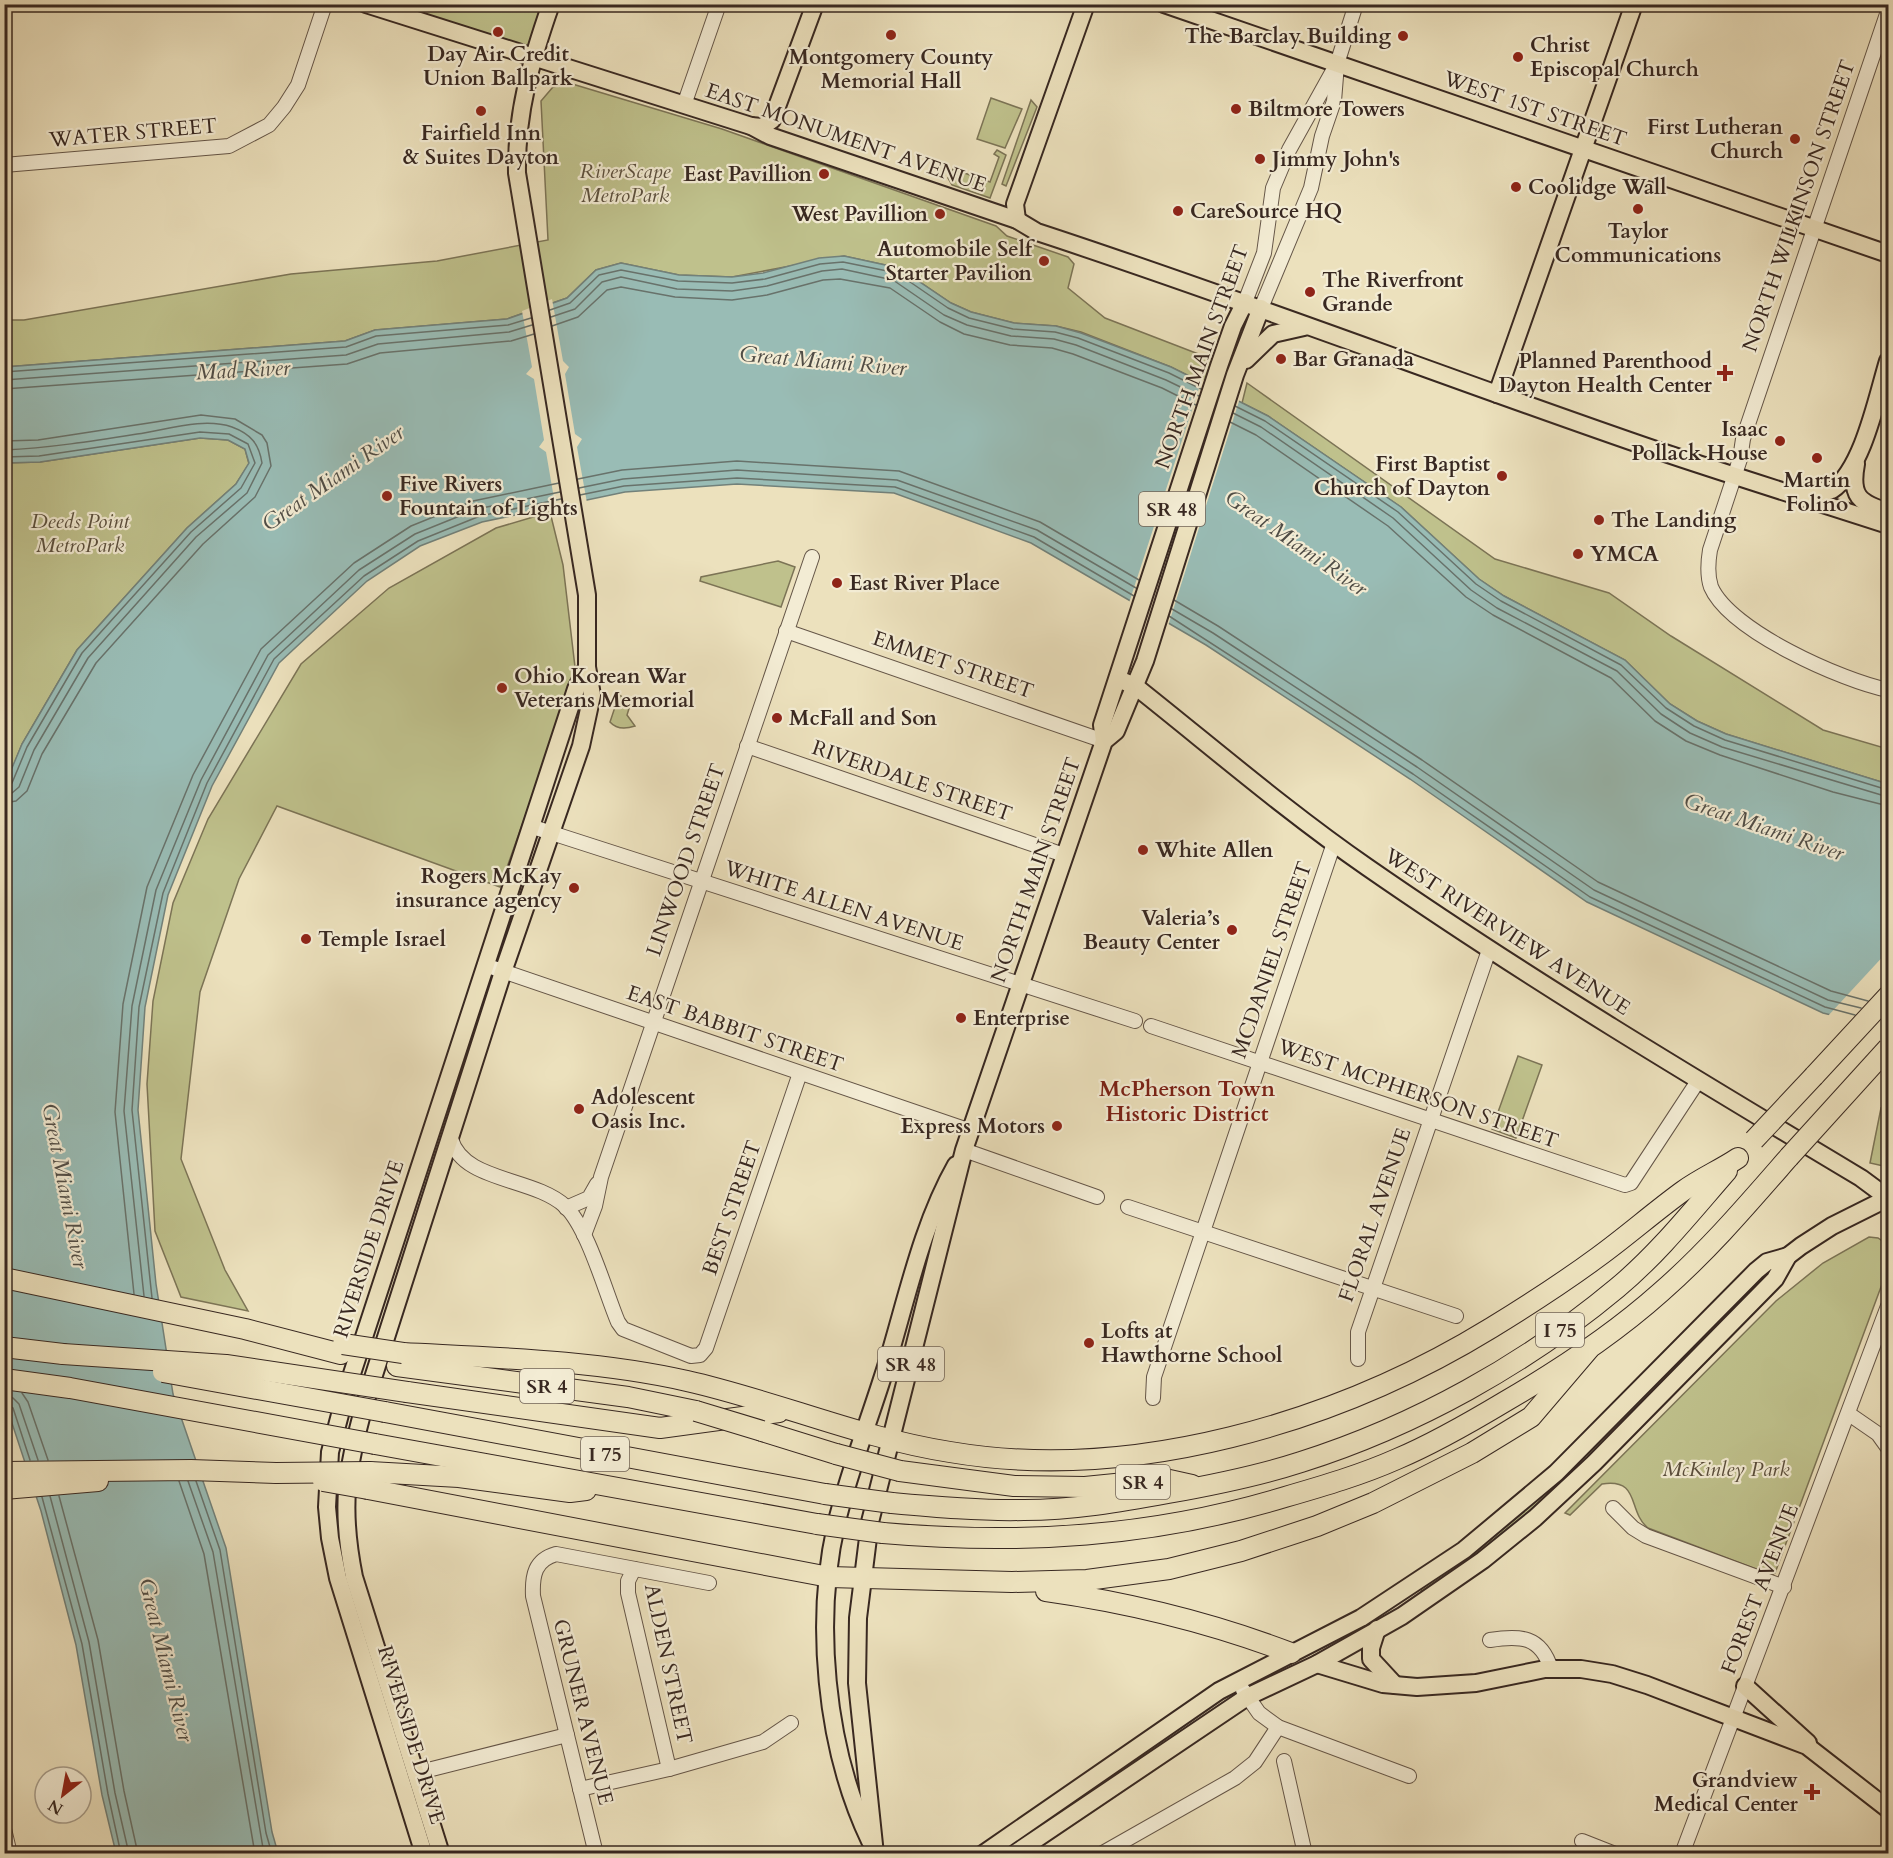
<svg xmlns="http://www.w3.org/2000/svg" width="1893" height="1858" viewBox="0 0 1893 1858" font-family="Cardo,serif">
  <rect width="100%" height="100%" fill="#ece1bd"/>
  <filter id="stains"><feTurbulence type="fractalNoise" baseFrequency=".00333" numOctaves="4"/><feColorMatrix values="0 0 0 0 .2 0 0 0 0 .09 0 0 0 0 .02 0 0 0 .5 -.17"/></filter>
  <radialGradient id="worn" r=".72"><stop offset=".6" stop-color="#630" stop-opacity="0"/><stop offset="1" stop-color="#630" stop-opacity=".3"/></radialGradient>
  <g fill="#bfc18c" stroke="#7c7456" stroke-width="1.5">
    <path d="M372,5H552L534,59Z"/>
    <path d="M569,83L722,129L996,226L1007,236L1068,257L1074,264L1068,288L1105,318L1214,360L1207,385L1171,367L1081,332L1056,326L1014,323L971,312L951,303L899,268L844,256L732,277L679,275L621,263L596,270L567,298L507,319L375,330L345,341L5,367V320H24L291,274L437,261L548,240L541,101L553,87Z"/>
    <path d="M991,98L1022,109L1005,148L977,139Z"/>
    <path d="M1031,100L1037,107L1006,186L1002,184Z"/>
    <path d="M997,150L1006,155L990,198L952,185L948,178L953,169L990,182L999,157L994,154Z"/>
    <path d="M1247,383L1495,559L1609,593L1671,636L1823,730L1888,749V784L1726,734L1697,721L1670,704L1625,660L1504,596L1479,579L1401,507L1268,416L1242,403Z"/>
    <path d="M200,438L228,440L245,449L249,464L236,484L187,528L77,650L22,744L5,787V463L40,462Z"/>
    <path d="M550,512L563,565L575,667L566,701L500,887L277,806L239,879L200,992L181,1159L225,1270L248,1311L181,1297L155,1231L147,1084L153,1001L173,903L208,819L301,664L389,588L496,528Z"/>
    <path d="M778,561L795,567L781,607L700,581L701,577Z"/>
    <path d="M619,695L631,702L627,715L635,726C626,729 617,730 610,722Z"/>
    <path d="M1518,1056L1542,1065L1516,1138L1492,1129Z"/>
    <path d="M1881,1108L1888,1110V1167L1870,1163Z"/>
    <path d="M1869,1237L1878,1238L1888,1245V1268L1775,1573L1772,1575L1648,1528C1627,1511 1641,1478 1602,1484L1570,1515L1565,1513L1776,1301L1823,1263Z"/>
    <path d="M1769,1268L1773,1270L1568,1480L1491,1546L1422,1593L1421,1588C1553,1502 1659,1380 1769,1268Z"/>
  </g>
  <path fill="#99bcb5" stroke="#72817a" stroke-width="1.5" d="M844,256L899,268L951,303L971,312L1014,323L1056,326L1081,333L1171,367L1207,385L1268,416L1401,507L1479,579L1504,596L1625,660L1670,704L1697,721L1726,734L1888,784V1029L1823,1013L1587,902L1410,779L1206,645L1031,543L894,493L737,484L625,492L482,522L420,546L367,581L279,663L212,786L168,895L145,1007L138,1110L156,1284L173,1394L226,1548L272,1832L278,1853H116L102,1795L76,1645L41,1511L5,1402L4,787L22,744L77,650L187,528L236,484L249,463L245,449L228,440L200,438L40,462L5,463V367L345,341L375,330L507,319L567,298L596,270L621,263L679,275L732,277L763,273L819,258Z"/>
  <g fill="#ece1bd">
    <path d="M552,299L563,361L569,367L565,374L575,434L582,439L577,447L587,503L556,510L546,452L539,447L544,440L534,379L526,374L532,367L522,311Z"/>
    <path d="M1202,379L1240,398L1168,626L1129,603Z"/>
    <path d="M1888,951V1032L1827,1017Z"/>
  </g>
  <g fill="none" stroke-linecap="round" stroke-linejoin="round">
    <g stroke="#68726b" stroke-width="1.5">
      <path d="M550,310L570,303L599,275L621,270L678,281L732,283L765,279L820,264L843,262L897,273L948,308L969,318L1013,329L1055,332L1078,338L1169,373L1201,389"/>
      <path d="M551,317L575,309L602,282L621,277L677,289L732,291L767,286L822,271L842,269L893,280L944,315L967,325L1011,336L1054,339L1076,345L1166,380L1199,396"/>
      <path d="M552,326L578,317L607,290L621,287L675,297L732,300L767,295L823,280L840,279L890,288L940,322L964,334L1010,345L1052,348L1073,354L1162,388L1196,405"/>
      <path d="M4,372L346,347L376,336L508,325L531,318"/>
      <path d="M4,380L346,355L378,344L509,332L532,325"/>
      <path d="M4,389L347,364L380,353L511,341L534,334"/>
      <path d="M1235,406L1265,421L1398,512L1476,584L1501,601L1621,665L1666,708L1694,726L1725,740L1888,790"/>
      <path d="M1233,413L1261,427L1393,518L1471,590L1497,608L1617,671L1661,714L1690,733L1722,747L1888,797"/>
      <path d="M1230,422L1256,435L1388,526L1466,597L1493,615L1611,678L1655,721L1686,741L1720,755L1833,792L1888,806"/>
      <path d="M4,441L38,440L201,415L235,419L262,435L267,443L271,466L255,497L203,544L96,663L42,754L27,791L16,801L4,803"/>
      <path d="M4,450C49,448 93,441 137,434C166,430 203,417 232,427C251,434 259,444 262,463L247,493L196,537L88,658L34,750L19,787L12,793L4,794"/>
      <path d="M4,457L39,456L200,432L229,434L248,444L255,463L241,488L191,532L82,653L27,747L12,783L4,786"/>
      <path d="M578,479L622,470L737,461L899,471L1040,522L1139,580"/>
      <path d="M579,488L623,479L737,470L897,480L1037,530L1136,588"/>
      <path d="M580,495L624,486L737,478L895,487L1034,537L1134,596"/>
      <path d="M1174,600L1218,626L1422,760L1598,882L1831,991L1868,1001"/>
      <path d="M1172,609L1213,633L1417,767L1594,890L1828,1000L1861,1008"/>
      <path d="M1169,616L1413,774L1590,897L1825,1007L1855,1015"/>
      <path d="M134,1294L115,1112L123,1004L147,887L193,775L261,649L354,563L411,526L473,501L559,483"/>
      <path d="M144,1296L124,1111L132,1006L156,890L201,780L268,655L359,570L415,534L477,509L560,492"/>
      <path d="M152,1298L132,1110L139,1007L163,893L207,783L274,659L364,576L418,541L480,516L561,499"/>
      <path d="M22,1393L28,1402L48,1460"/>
      <path d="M4,1396L13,1398L19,1404L38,1460"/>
      <path d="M4,1404L13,1408L30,1460"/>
      <path d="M179,1481L204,1554L255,1854"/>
      <path d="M188,1481L213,1552L264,1854"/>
      <path d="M196,1481L220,1550L266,1833L272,1854"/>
      <path d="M50,1496L89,1642L115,1793L129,1854"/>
      <path d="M59,1496L98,1640L124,1791L138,1854"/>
      <path d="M42,1497L82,1644L108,1794L121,1854"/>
    </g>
    <defs>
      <g id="minor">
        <path d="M1888,11L1743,439L1740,459L1710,550C1708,562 1707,575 1711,587C1730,631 1843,681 1888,690"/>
        <path d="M684,105L719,4"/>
        <path d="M4,165L229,146L269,125L284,107L298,85L325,4"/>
        <path d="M1245,302L1264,253L1273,188L1289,150L1334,69"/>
        <path d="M1261,308L1311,188L1322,136L1334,101L1337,64L1356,4"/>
        <path d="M786,631L1104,741"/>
        <path d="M747,746L1064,855"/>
        <path d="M533,827L1135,1021"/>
        <path d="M485,965L971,1131"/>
        <path d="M1151,1026L1625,1185L1631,1183L1698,1081"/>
        <path d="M451,1139C463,1182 533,1177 565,1206C588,1228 605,1291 618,1322L623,1329L691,1356L700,1355L706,1348L800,1073"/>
        <path d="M964,1150L1097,1197"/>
        <path d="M1128,1207L1456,1316"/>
        <path d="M566,1208L589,1198L597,1184"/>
        <path d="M584,1235L595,1206L601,1177L812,557"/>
        <path d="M1358,1359V1332L1489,950"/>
        <path d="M1153,1398L1154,1377L1334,843"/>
        <path d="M1849,1414L1878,1434L1888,1448"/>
        <path d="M1613,1508L1633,1528L1646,1536L1784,1587"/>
        <path d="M634,1569L628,1581V1593L669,1769"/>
        <path d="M1490,1640C1520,1635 1541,1636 1551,1669"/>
        <path d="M1243,1690L1259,1713L1278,1727L1409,1776"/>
        <path d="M1284,1761L1305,1854"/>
        <path d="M416,1773L567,1735"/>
        <path d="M580,1789L669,1769L763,1742L791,1723"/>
        <path d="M4,1829L10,1854"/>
        <path d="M1582,1841L1615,1854"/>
        <path d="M596,1854L533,1596C532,1575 535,1560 556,1554L709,1583"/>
        <path d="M862,1854L874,1850"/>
        <path d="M1101,1854L1235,1778L1255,1762L1278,1727"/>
        <path d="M1682,1854L1888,1306"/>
      </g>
      <g id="major">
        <path d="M366,4L751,126L770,136L1017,220L1037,232C1245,300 1449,379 1656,450C1733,476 1811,500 1888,525"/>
        <path d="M1164,4L1888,254"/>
        <path d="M751,126L762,127L772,120L815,4"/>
        <path d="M1017,220L1015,204L1086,4"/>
        <path d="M1246,360L1273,334L1304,327"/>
        <path d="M1497,394L1634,4"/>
        <path d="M1856,464C1850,496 1859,503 1888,512"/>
        <path d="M1800,492L1832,490C1863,469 1877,397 1888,361"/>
        <path d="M1118,679L1135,686C1212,747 1286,811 1367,867C1527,978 1694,1078 1861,1178L1888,1198"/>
        <path d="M1104,741L1102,725L1219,366L1233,326L1245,302"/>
        <path d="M1377,1629L1371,1648V1659L1395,1685"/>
        <path d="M1317,1664L1383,1684L1417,1687L1476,1683L1545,1669H1581L1612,1674L1647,1685L1807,1746L1888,1809"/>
        <path d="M1745,1686L1808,1743"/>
        <path d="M870,1841C825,1747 813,1618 838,1517C852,1463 873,1410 889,1357C908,1293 923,1223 956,1165"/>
        <path d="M424,1854L338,1578L330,1538L327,1507L330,1452L346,1392L576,689L587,667"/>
        <path d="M441,1854L354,1577C340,1507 346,1471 365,1403L503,972L581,746L592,695L587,667V595L517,173C516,113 531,61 551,4"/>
        <path d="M875,1854L857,1683L858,1618L870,1522L964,1150L1104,741L1116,731L1145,661L1235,375L1261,308"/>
        <path d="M983,1854L1219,1691L1361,1618L1464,1550L1556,1473L1756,1271L1767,1262L1788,1256"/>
        <path d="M1014,1854L1247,1697L1317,1664L1402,1616L1483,1560L1535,1518L1594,1463L1775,1279L1788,1256L1801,1246L1832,1226L1888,1198"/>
      </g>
      <g id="highway">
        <path d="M1814,1076L1888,996"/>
        <path d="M4,1278L245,1329L341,1354"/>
        <path d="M4,1347L63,1354"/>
        <path d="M403,1353C498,1358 594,1360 687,1381C776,1401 860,1438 950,1452C1132,1483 1336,1423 1491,1328C1527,1306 1564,1282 1598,1257C1627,1236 1654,1212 1683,1191C1701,1178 1720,1170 1738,1158"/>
        <path d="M397,1366L628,1397L696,1411"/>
        <path d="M407,1392L660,1428L779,1412"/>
        <path d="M385,1412L825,1494"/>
        <path d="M762,1431L836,1454"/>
        <path d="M375,1444L817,1524"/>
        <path d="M900,1471L1014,1486L1085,1487L1165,1479L1192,1485"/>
        <path d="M4,1472L191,1470L276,1473"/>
        <path d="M370,1472L459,1477L570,1492L586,1490"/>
        <path d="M4,1489L98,1481"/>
        <path d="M368,1489L829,1577L1012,1582L1087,1580L1169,1569L1241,1551L1317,1526L1373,1503L1472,1453L1531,1417L1589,1349"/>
        <path d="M892,1503C935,1507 980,1511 1024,1510C1072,1510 1120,1502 1168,1493C1213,1485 1258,1476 1301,1462C1415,1426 1526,1364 1617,1288C1658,1254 1692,1211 1727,1171"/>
        <path d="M883,1533C1021,1545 1153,1537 1285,1497C1323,1486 1361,1475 1397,1459C1435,1443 1471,1422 1506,1401C1561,1369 1614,1334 1661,1292C1708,1251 1748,1204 1789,1157"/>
        <path d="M1046,1591C1132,1603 1209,1622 1291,1653"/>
      </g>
    </defs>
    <use href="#minor" stroke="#655648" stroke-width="16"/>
    <use href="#major" stroke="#382821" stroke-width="20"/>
    <use href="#highway" stroke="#382821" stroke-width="22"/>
    <use href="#minor" stroke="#f3ecd4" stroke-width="14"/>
    <use href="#major" stroke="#ece1bd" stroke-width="16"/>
    <use href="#highway" stroke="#ece1bd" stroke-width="20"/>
    <defs>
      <g id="highway-bridge">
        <path d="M1754,1140L1814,1076"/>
        <path d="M1789,1157L1888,1048"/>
        <path d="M343,1344L403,1353"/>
        <path d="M63,1354L226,1365L407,1392"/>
        <path d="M163,1372L385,1412"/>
        <path d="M4,1379L70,1388L375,1444"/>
        <path d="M696,1411L762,1431"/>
        <path d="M836,1454L900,1471"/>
        <path d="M276,1473L370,1472"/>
        <path d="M323,1481L368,1489"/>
        <path d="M825,1494L892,1503"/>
        <path d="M817,1524L883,1533"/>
      </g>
    </defs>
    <use href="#highway-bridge" stroke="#382821" stroke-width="22" stroke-linecap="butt"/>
    <use href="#highway-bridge" stroke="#ece1bd" stroke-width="20"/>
  </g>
  <g fill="#8f2418" stroke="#f3ecd4" stroke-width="2">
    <circle cx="498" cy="32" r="6"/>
    <circle cx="891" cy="35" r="6"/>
    <circle cx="1403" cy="36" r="6"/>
    <circle cx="1518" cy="57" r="6"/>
    <circle cx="1236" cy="109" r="6"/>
    <circle cx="481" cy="111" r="6"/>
    <circle cx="1795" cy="139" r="6"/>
    <circle cx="1260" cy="159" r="6"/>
    <circle cx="824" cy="174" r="6"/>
    <circle cx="1516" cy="187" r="6"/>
    <circle cx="1638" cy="209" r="6"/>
    <circle cx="1178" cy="211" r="6"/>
    <circle cx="940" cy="214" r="6"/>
    <circle cx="1044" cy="261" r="6"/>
    <circle cx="1310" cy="292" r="6"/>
    <circle cx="1281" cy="359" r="6"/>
    <path d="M1722 364h6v6h6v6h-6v6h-6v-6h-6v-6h6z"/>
    <circle cx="1780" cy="441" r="6"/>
    <circle cx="1817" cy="458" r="6"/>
    <circle cx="1502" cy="476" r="6"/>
    <circle cx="387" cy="496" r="6"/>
    <circle cx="1599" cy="520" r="6"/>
    <circle cx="1578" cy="554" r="6"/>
    <circle cx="837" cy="583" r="6"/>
    <circle cx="502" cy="688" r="6"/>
    <circle cx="777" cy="718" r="6"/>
    <circle cx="1143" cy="850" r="6"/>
    <circle cx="574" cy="888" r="6"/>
    <circle cx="1232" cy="930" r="6"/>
    <circle cx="306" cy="939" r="6"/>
    <circle cx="961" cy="1018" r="6"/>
    <circle cx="579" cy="1109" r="6"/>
    <circle cx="1057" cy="1126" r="6"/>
    <circle cx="1089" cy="1343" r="6"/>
    <path d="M1809 1783h6v6h6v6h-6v6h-6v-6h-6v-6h6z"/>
  </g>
  <g text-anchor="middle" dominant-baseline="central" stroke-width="4.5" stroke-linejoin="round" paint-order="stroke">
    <g fill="#f3ecd4" stroke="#706357" stroke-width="1.5">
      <rect x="1139" y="492" width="66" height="34" rx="4.5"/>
      <rect x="1536" y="1313" width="48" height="34" rx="4.5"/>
      <rect x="878" y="1347" width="66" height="34" rx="4.5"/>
      <rect x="520" y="1369" width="54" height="34" rx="4.5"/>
      <rect x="581" y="1437" width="48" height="34" rx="4.5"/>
      <rect x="1116" y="1465" width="54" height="34" rx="4.5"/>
    </g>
    <g font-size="20" font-weight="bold" fill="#382821">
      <text x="1172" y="509">SR 48</text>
      <text x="1560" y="1330">I 75</text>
      <text x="911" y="1364">SR 48</text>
      <text x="547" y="1386">SR 4</text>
      <text x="605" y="1454">I 75</text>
      <text x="1143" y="1482">SR 4</text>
    </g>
    <g font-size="21" font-weight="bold" fill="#382821" stroke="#f3ecd4" text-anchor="start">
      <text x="1391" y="36" text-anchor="end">The Barclay Building</text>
      <text x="1530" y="45">Christ<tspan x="1530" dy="24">Episcopal Church</tspan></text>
      <text x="498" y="54" text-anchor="middle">Day Air Credit<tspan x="498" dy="24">Union Ballpark</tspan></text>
      <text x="891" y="57" text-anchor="middle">Montgomery County<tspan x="891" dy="24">Memorial Hall</tspan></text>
      <text x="1248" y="109">Biltmore Towers</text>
      <text x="1783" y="127" text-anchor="end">First Lutheran<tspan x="1783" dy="24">Church</tspan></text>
      <text x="481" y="133" text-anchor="middle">Fairfield Inn<tspan x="481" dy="24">&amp; Suites Dayton</tspan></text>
      <text x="1272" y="159">Jimmy John's</text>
      <text x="812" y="174" text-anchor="end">East Pavillion</text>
      <text x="1528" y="187">Coolidge Wall</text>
      <text x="1190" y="211">CareSource HQ</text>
      <text x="928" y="214" text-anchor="end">West Pavillion</text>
      <text x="1638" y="231" text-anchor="middle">Taylor<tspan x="1638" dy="24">Communications</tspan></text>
      <text x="1032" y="249" text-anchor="end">Automobile Self<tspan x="1032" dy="24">Starter Pavilion</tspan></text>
      <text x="1322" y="280">The Riverfront<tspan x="1322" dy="24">Grande</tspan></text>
      <text x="1293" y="359">Bar Granada</text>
      <text x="1712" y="361" text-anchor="end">Planned Parenthood<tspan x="1712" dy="24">Dayton Health Center</tspan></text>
      <text x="1768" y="429" text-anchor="end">Isaac<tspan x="1768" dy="24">Pollack House</tspan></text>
      <text x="1490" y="464" text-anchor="end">First Baptist<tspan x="1490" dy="24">Church of Dayton</tspan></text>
      <text x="1817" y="480" text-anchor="middle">Martin<tspan x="1817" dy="24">Folino</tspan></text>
      <text x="399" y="484">Five Rivers<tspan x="399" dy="24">Fountain of Lights</tspan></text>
      <text x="1611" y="520">The Landing</text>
      <text x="1590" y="554">YMCA</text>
      <text x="849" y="583">East River Place</text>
      <text x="514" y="676">Ohio Korean War<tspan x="514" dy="24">Veterans Memorial</tspan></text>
      <text x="789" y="718">McFall and Son</text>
      <text x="1155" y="850">White Allen</text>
      <text x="562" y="876" text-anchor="end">Rogers McKay<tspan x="562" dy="24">insurance agency</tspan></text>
      <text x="1220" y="918" text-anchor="end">Valeria’s<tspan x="1220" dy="24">Beauty Center</tspan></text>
      <text x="318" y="939">Temple Israel</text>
      <text x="973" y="1018">Enterprise</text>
      <text x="591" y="1097">Adolescent<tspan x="591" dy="24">Oasis Inc.</tspan></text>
      <text x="1045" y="1126" text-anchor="end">Express Motors</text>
      <text x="1101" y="1331">Lofts at<tspan x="1101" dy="24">Hawthorne School</tspan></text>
      <text x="1798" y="1780" text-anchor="end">Grandview<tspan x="1798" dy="24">Medical Center</tspan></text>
    </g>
    <g font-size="21" fill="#382821" stroke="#f3ecd4">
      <text transform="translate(1535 109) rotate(19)">WEST 1ST STREET</text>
      <text transform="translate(133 133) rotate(-5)">WATER STREET</text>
      <text transform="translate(846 138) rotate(19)">EAST MONUMENT AVENUE</text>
      <text transform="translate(1799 206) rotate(-71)">NORTH WILKINSON STREET</text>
      <text transform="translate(1202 357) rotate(-70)">NORTH MAIN STREET</text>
      <text transform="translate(953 665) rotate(19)">EMMET STREET</text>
      <text transform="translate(912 781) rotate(19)">RIVERDALE STREET</text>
      <text transform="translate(686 860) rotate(-71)">LINWOOD STREET</text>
      <text transform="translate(1036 870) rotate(-71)">NORTH MAIN STREET</text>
      <text transform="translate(844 906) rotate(18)">WHITE ALLEN AVENUE</text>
      <text transform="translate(1507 932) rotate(33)">WEST RIVERVIEW AVENUE</text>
      <text transform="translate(1272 960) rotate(-71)">MCDANIEL STREET</text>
      <text transform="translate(735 1029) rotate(19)">EAST BABBIT STREET</text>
      <text transform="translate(1418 1094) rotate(19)">WEST MCPHERSON STREET</text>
      <text transform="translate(732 1208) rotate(-71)">BEST STREET</text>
      <text transform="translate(1375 1215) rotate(-71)">FLORAL AVENUE</text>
      <text transform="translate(369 1249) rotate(-72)">RIVERSIDE DRIVE</text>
      <text transform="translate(1760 1589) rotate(-69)">FOREST AVENUE</text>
      <text transform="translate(668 1664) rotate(78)">ALDEN STREET</text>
      <text transform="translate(583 1712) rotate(76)">GRUNER AVENUE</text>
      <text transform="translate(411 1735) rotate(73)">RIVERSIDE DRIVE</text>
    </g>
    <g font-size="21" font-style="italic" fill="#5a4e3c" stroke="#f3ecd4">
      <text x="625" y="171">RiverScape<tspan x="625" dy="24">MetroPark</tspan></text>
      <text x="80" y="521">Deeds Point<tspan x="80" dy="24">MetroPark</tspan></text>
      <text x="1726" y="1469">McKinley Park</text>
    </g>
    <g font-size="22" font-style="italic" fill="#504d46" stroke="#f3ecd4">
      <text transform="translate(823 361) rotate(5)">Great Miami River</text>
      <text transform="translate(243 370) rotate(-3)">Mad River</text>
      <text transform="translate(333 478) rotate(-35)">Great Miami River</text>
      <text transform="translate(1296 543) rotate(35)">Great Miami River</text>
      <text transform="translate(1764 827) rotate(19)">Great Miami River</text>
      <text transform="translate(65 1186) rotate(79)">Great Miami River</text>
      <text transform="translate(166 1660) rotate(76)">Great Miami River</text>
    </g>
    <g font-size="22" font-weight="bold" fill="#7a1f14" stroke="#f3ecd4">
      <text x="1187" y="1089">McPherson Town<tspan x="1187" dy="25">Historic District</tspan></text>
    </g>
  </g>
  <rect width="1893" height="1858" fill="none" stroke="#ece1bd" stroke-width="24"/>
  <rect x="6" y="6" width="1881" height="1846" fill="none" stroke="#382821" stroke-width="3"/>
  <rect x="12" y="12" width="1869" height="1834" fill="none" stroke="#382821" stroke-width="1.5"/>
  <g transform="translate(63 1795) rotate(211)"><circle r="28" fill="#f3ecd4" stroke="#a89e8c" stroke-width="1.5"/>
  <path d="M0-4.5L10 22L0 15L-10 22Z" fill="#8f2418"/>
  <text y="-9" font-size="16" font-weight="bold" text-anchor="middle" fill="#382821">N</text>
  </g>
  <rect width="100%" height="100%" filter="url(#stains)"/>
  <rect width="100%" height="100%" fill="url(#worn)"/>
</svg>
